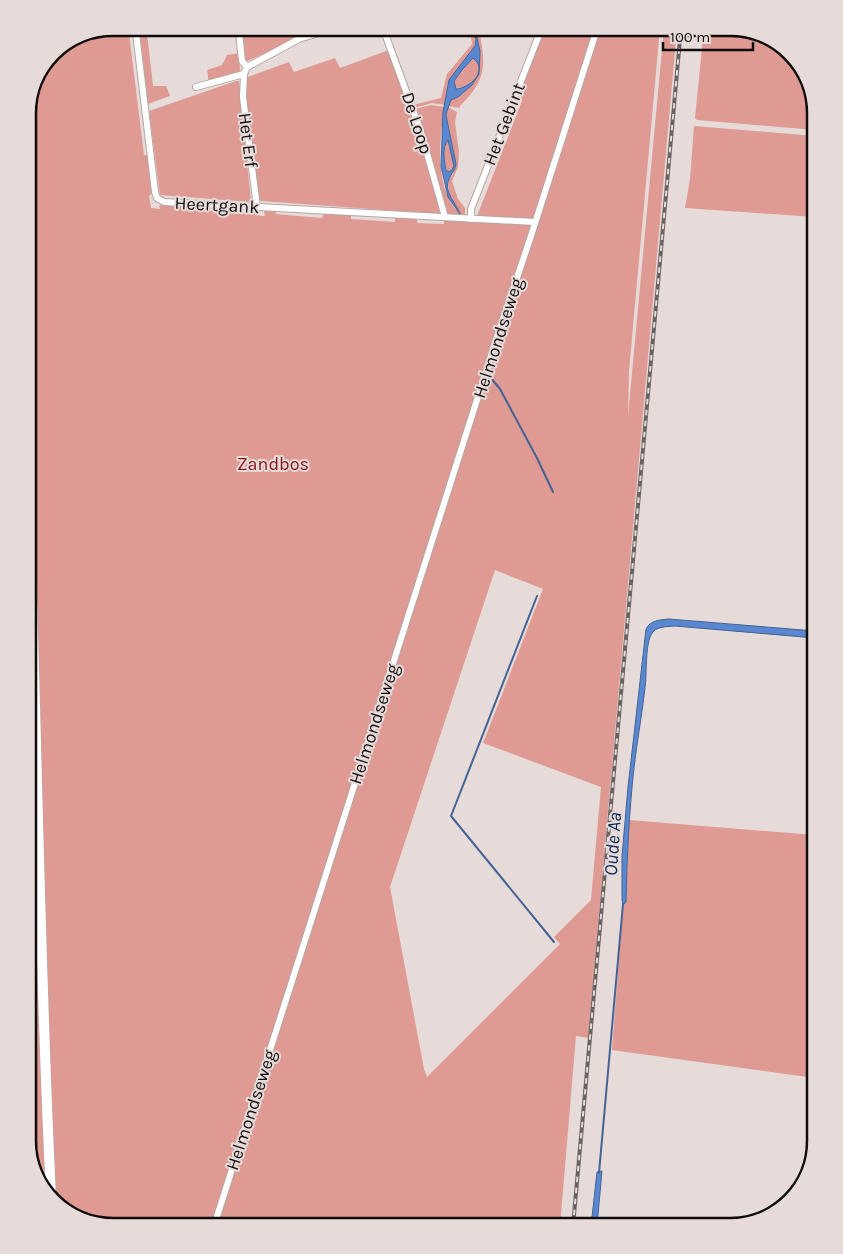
<svg xmlns="http://www.w3.org/2000/svg" width="843" height="1254" viewBox="0 0 843 1254" font-family="Karla,sans-serif">
  <rect width="100%" height="100%" fill="#e7dbda"/>
  <g fill="#df9a93" fill-rule="evenodd">
    <path d="M660,28L629,371L628,416L664,28H677L588,1038L576,1036L560,1226H108L70,1215L39,1183L28,1141V108L53,52L81,34L129,33L144,155H148L152,193L149,196L151,208L160,209L159,206L165,204L202,205L203,210L249,214L251,209L257,210L260,216H265L264,210H276V214L322,218L324,213L351,215V219L395,222V217L417,218V223L444,224V219L477,216L522,101L519,88L542,30ZM495,570L543,589L483,743L601,787L591,900L554,937L560,944L427,1077L424,1069L390,887Z"/>
    <path d="M704,28H735L773,39L804,71L815,113V130L697,120L695,118Z"/>
    <path d="M470,30H473L476,39L475,46L448,83L445,105L432,103L414,108L413,105L441,98L447,74L472,44Z"/>
    <path d="M475,30H479C486,66 487,79 460,106V108L448,106L451,100L458,97L472,85L478,76L480,51Z"/>
    <path d="M241,32H294V37L290,42L245,62Z"/>
    <path d="M140,33H147L153,86H166L170,96L148,104Z"/>
    <path d="M389,50L418,132L440,208L439,214L261,201L259,198L246,100L245,78L289,62L294,72L335,58L340,68Z"/>
    <path d="M239,53L240,73L209,84L207,70L222,65L227,55Z"/>
    <path d="M473,58C488,71 470,89 455,88L454,84L455,80Z"/>
    <path d="M236,81H239L251,202L160,195L149,111Z"/>
    <path d="M431,105L445,107C439,136 434,192 460,213L449,193L448,181L453,174L456,164L446,114L448,107L457,112L455,122L459,152L458,167L452,181L458,199L465,208V215H449L446,212L420,117L418,112H416L415,109Z"/>
    <path d="M694,126L815,136V217L685,208L690,179Z"/>
    <path d="M448,140L454,166L452,170L448,172C443,163 443,148 448,140Z"/>
    <path d="M629,820L815,835V1078L612,1050L623,905L626,902Z"/>
  </g>
  <g fill="#5988d0" stroke="#436395" fill-rule="evenodd">
    <path d="M473,30H475L480,51L479,74L472,85L458,97L451,100L446,114L447,120L456,164C455,171 451,174 449,179C443,192 457,204 460,214L448,197L441,166L443,112L449,80L475,46L476,39ZM473,58C489,71 470,88 456,89L454,81L463,69ZM448,140L454,166L452,170L449,172L446,170C444,160 442,147 448,140Z"/>
    <path d="M669,619L815,631V638L675,626C666,627 655,626 651,635C645,646 647,675 645,688C642,715 637,741 634,768C629,813 627,857 626,902L623,905L622,900V856L628,787L646,629C651,620 659,620 669,619Z"/>
    <path d="M602,1171L597,1226H591L597,1172Z"/>
  </g>
  <g fill="none" stroke-linecap="round" stroke-linejoin="round">
    <g stroke="#436395" stroke-width="2">
      <path d="M490,377L500,389L537,458L553,492"/>
      <path d="M537,596L451,816L554,942"/>
      <path d="M599,1173L623,904"/>
    </g>
    <defs>
      <g id="street">
        <path d="M384,31L421,132L445,217"/>
        <path d="M239,32L242,61L247,67L244,74L243,97L257,207"/>
        <path d="M136,33L155,192L157,198L164,202L535,222"/>
        <path d="M247,67L299,39L322,32"/>
        <path d="M196,87L244,74"/>
        <path d="M471,219V209L541,30"/>
        <path d="M214,1226L497,337L530,239L597,29"/>
      </g>
      <path id="primary" d="M28,476C37,716 39,956 51,1196"/>
    </defs>
    <use href="#street" stroke="#b2a7a5" stroke-width="8"/>
    <use href="#primary" stroke="#b2a7a5" stroke-width="11"/>
    <use href="#street" stroke="#fff" stroke-width="6"/>
    <use href="#primary" stroke="#fff" stroke-width="10"/>
    <defs>
      <path id="rail" d="M573,1226L681,28"/>
    </defs>
    <use href="#rail" stroke="#6a6363" stroke-width="4"/>
    <use href="#rail" stroke="#e7dbda" stroke-width="2" stroke-dasharray="5.5" stroke-linecap="butt"/>
  </g>
  <g text-anchor="middle" dominant-baseline="central" stroke-width="4" stroke-linejoin="round" paint-order="stroke">
    <g font-size="18" fill="#100c0c" stroke="#e7dbda">
      <text transform="translate(417 123) rotate(72)">De Loop</text>
      <text transform="translate(504 124) rotate(-69)">Het Gebint</text>
      <text transform="translate(248 140) rotate(83)">Het Erf</text>
      <text transform="translate(217 205) rotate(3)">Heertgank</text>
      <text transform="translate(498 338) rotate(-72)">Helmondseweg</text>
      <text transform="translate(374 724) rotate(-72)">Helmondseweg</text>
      <text transform="translate(251 1110) rotate(-72)">Helmondseweg</text>
    </g>
    <g font-size="18" fill="#871217" stroke="#e7dbda">
      <text x="273" y="464">Zandbos</text>
    </g>
    <g font-size="19" font-style="italic" fill="#0a2a57" stroke="#e7dbda">
      <text transform="translate(613 844) rotate(-86)">Oude Aa</text>
    </g>
  </g>
  <path d="M0 0H843V1254H0ZM113 36H730A77 77 0 0 1 807 113V1141A77 77 0 0 1 730 1218H113A77 77 0 0 1 36 1141V113A77 77 0 0 1 113 36Z" fill="#e7dbda" fill-rule="evenodd"/>
  <path fill="none" stroke="#100c0c" stroke-width="2.5" d="M113 36H730A77 77 0 0 1 807 113V1141A77 77 0 0 1 730 1218H113A77 77 0 0 1 36 1141V113A77 77 0 0 1 113 36Z"/>
  <path d="M663 42v8h90v-8" fill="none" stroke="#100c0c" stroke-width="2.5"/>
  <text x="670" y="42" font-size="15" fill="#100c0c" stroke="#e7dbda" stroke-width="4" paint-order="stroke">100 m</text>
</svg>
